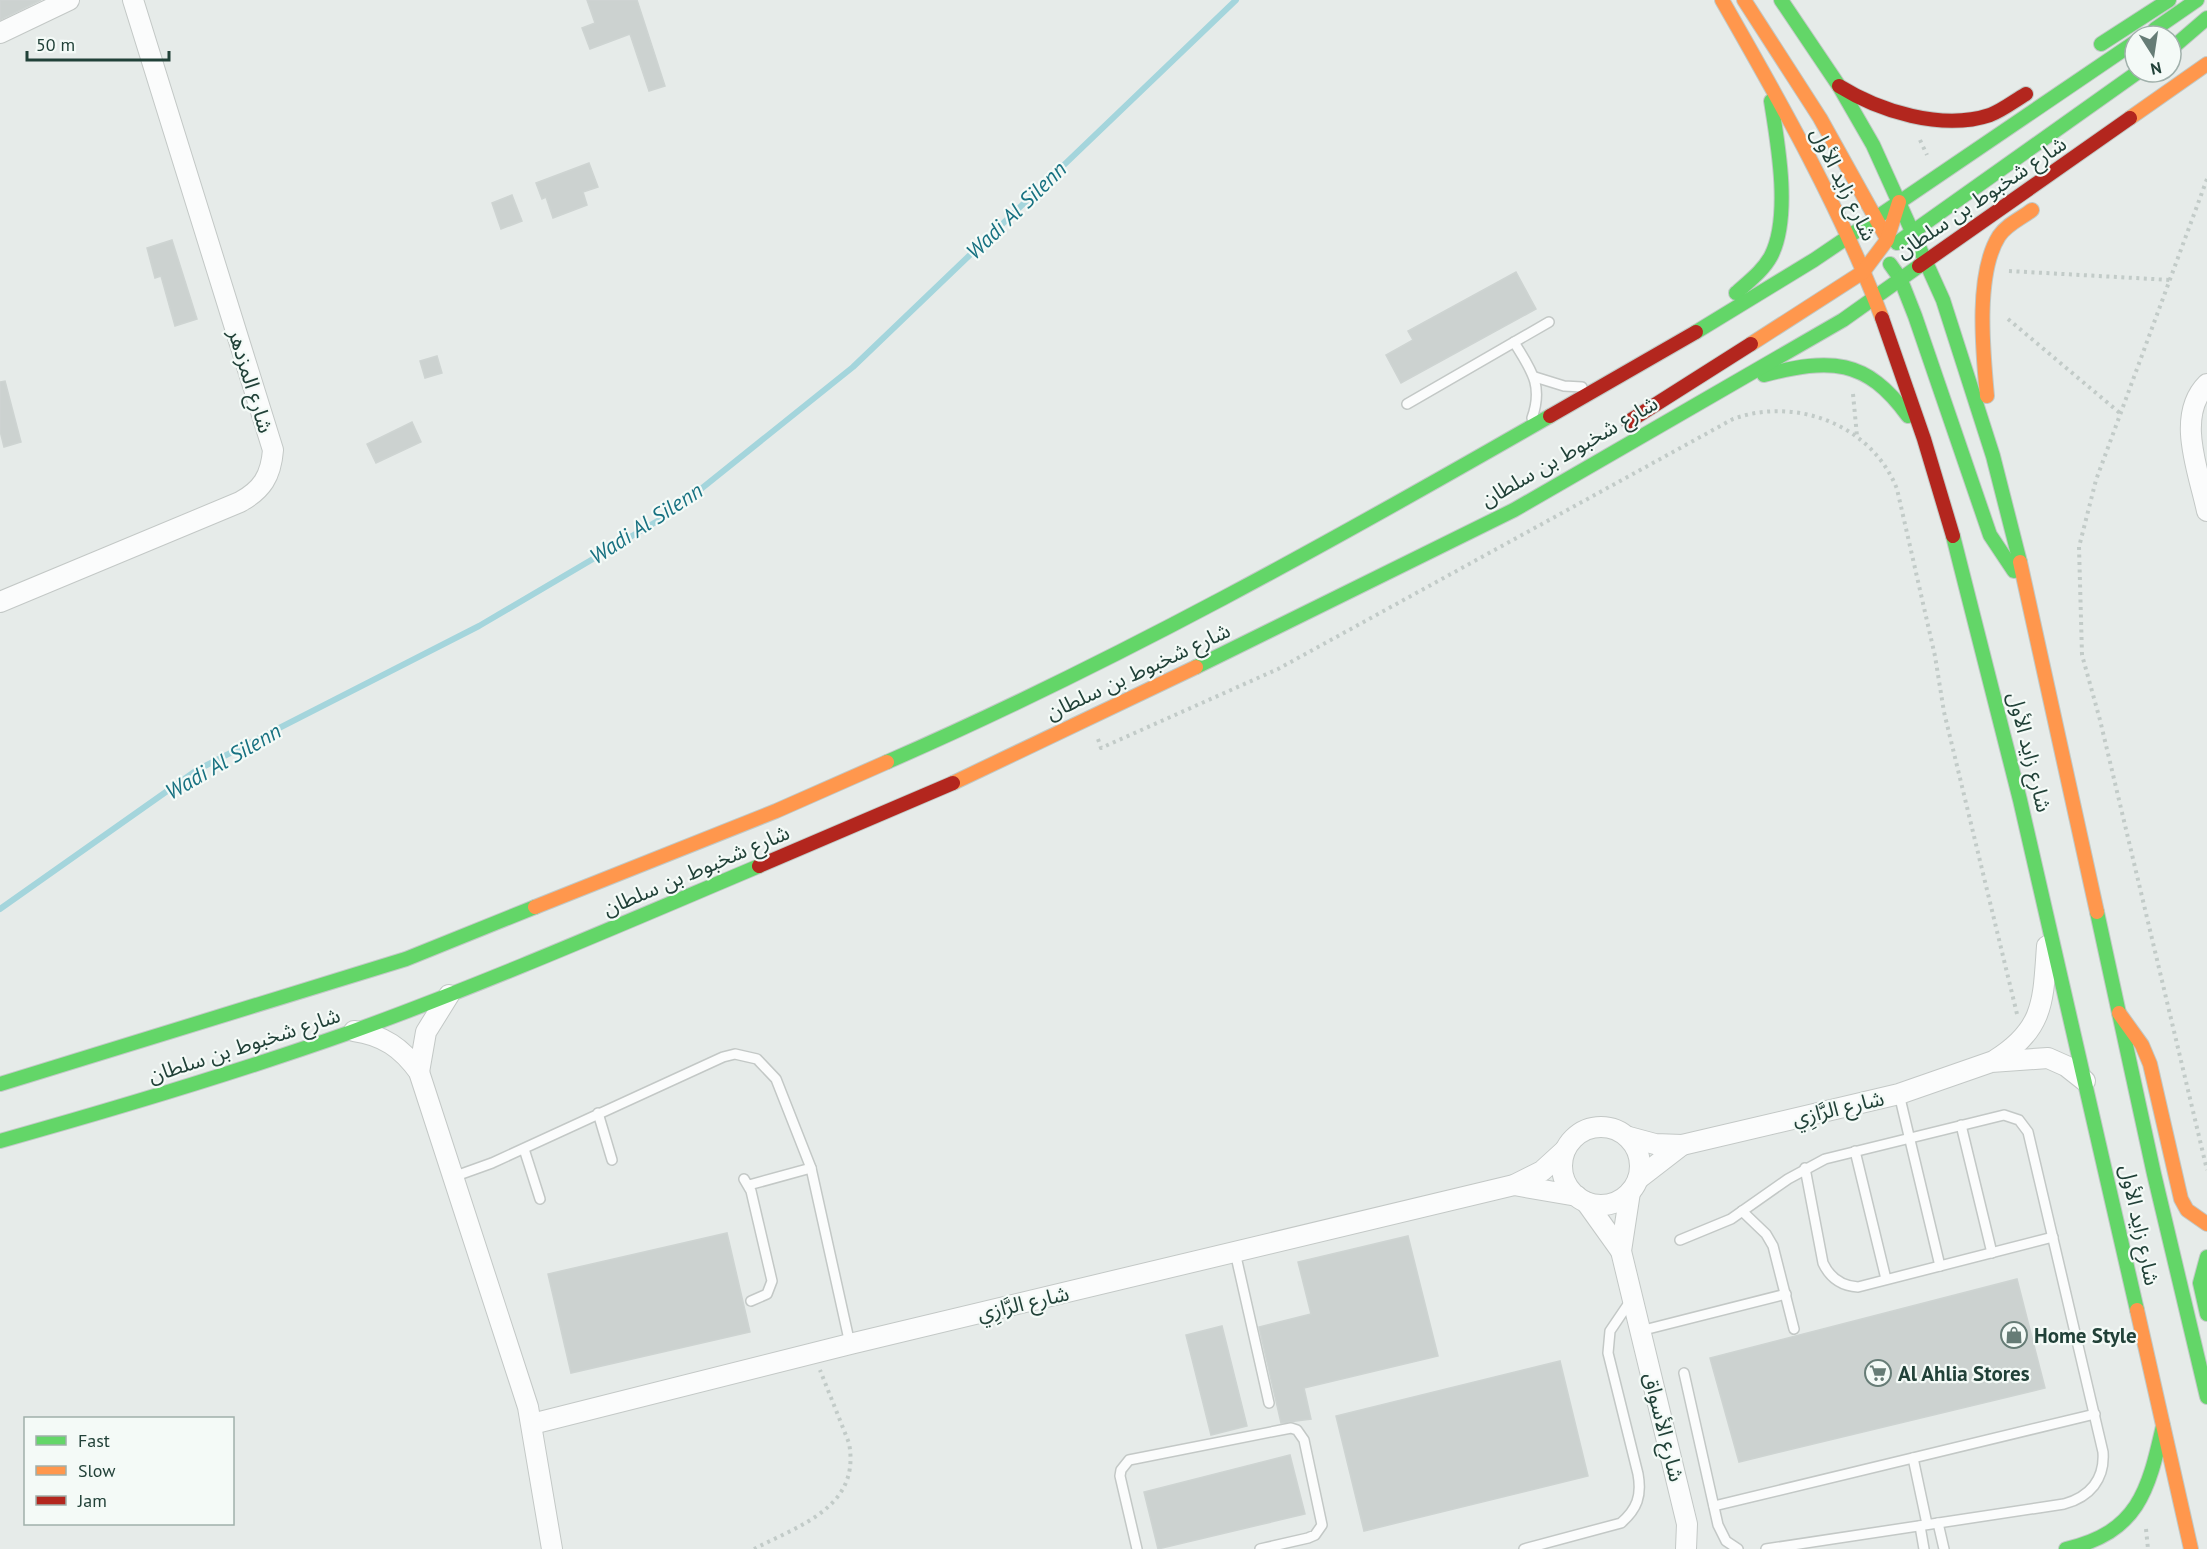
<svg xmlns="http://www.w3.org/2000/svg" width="2207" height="1549" viewBox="0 0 2207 1549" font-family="'PT Sans','Noto Sans Arabic',sans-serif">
  <rect width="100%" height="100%" fill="#e6ebe9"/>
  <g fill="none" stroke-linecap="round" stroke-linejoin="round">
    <path stroke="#a4d5dc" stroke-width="6" d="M0,909L197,770L479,626L671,513L853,367L1236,0"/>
  </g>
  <g fill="#ccd2d0" stroke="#ced4d2" stroke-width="1.5">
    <path d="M0,0H41L0,20Z"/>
    <path d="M587,0H637L665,86L649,91L630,34L590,49L582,28L595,23Z"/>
    <path d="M589,163L598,187L583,192L587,205L553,218L546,197L542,199L536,183Z"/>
    <path d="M512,195L522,221L501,229L492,203Z"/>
    <path d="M172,240L197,319L175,326L161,276L155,278L147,248Z"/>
    <path d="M1516,272L1536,309L1401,383L1386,355L1413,340L1408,331Z"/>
    <path d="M437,356L442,373L425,378L420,361Z"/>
    <path d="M5,381L21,442L4,447L0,431V382Z"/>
    <path d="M412,422L421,442L376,463L367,444Z"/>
    <path d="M727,1233L750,1332L571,1373L548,1274Z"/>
    <path d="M1408,1236L1438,1356L1304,1388L1311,1419L1281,1423L1259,1327L1311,1314L1298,1262Z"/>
    <path d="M2017,1279L2045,1388L1739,1462L1710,1358Z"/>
    <path d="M1222,1326L1247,1426L1211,1435L1186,1335Z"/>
    <path d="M1560,1361L1588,1476L1364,1531L1336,1416Z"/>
    <path d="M1290,1455L1305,1514L1158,1549L1144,1492Z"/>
  </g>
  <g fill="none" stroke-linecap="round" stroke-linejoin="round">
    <defs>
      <g id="lane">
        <path d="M1514,342C1530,369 1544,384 1532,418"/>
        <path d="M1535,377L1564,386L1582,387"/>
        <path d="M1407,404L1549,322"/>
        <path d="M1899,1094L1940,1266"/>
        <path d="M598,1113L612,1160"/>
        <path d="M1961,1125L1992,1253"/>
        <path d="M524,1149L540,1199"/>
        <path d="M1855,1151L1886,1279"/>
        <path d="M1805,1168L1823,1263C1830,1278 1841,1286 1858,1287L2053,1237"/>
        <path d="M453,1177L492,1163L723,1057L735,1054L757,1059L776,1079L811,1168L850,1344"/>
        <path d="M744,1179L751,1191L772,1281L767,1294L751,1301"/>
        <path d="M749,1185L811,1168"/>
        <path d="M1742,1211L1766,1234L1773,1246L1794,1329"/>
        <path d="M1680,1240L1731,1219L1788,1179L1825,1159L2004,1115L2019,1120L2028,1132L2103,1452C2105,1479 2090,1497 2064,1504L1766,1549"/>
        <path d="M1235,1252L1269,1403"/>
        <path d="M1640,1331L1786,1294"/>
        <path d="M1684,1373L1718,1525L1726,1541L1738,1549"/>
        <path d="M1913,1458L1927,1524"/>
        <path d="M1714,1506L2095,1414"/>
        <path d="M1938,1523L1944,1549"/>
        <path d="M1920,1526L1924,1549"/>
        <path d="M1137,1549L1120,1476L1121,1470L1129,1460L1291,1428L1297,1430L1304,1440L1322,1525L1315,1535L1308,1538L1260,1549"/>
        <path d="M1524,1549L1621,1523C1637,1509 1642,1496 1638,1474L1608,1353L1610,1331L1631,1300"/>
      </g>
      <g id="street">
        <path d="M0,33L69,0"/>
        <path d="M2207,384C2175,416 2199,472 2207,511"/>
        <path d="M0,602L240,502C262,490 271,476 273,450L133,0"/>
        <path d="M354,1031C383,1035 402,1048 419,1072L528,1407L552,1549"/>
        <path d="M1995,1060C2045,1029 2043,1000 2047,946"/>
        <path d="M419,1072L426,1032L449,995"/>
        <circle cx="1601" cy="1166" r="39"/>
        <path d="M1629,1137L1655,1144L1682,1145L1899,1094L1991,1062L2048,1058L2066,1066L2085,1081"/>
        <path d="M1638,1179L1682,1145"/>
        <path d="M1514,1185L1577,1196"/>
        <path d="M1630,1192L1621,1251L1687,1524L1686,1549"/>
        <path d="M1586,1202L1621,1251"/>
        <path d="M532,1424L850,1344L1514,1185L1542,1171L1565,1150"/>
      </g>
      <g id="fast">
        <path d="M1781,0L1839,86L1873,145L1943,300L1993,456L2020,562"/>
        <path d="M2155,29L2197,0"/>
        <path d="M2101,44L2169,0"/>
        <path d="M2171,49L2207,18"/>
        <path d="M1897,243L2138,72"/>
        <path d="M1890,264L1900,278L1915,316L1990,535L2014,571"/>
        <path d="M1736,293C1748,282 1763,271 1771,256C1791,217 1778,144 1771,101"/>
        <path d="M1696,332L1814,260L2135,42"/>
        <path d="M1764,375C1830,358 1866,358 1908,416"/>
        <path d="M1953,536L2020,800L2137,1310"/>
        <path d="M1196,667L1514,510L1843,320L1919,266"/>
        <path d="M887,762C1116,662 1334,540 1550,416"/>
        <path d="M2097,912L2154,1174L2207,1397"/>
        <path d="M0,1084L406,959L535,907"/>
        <path d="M0,1141C118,1108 235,1073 351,1032C489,982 624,923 759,866"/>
        <path d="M2207,1257L2200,1283L2207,1314"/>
        <path d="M2066,1549C2138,1532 2148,1492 2163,1426"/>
      </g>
      <g id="slow">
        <path d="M1722,0C1781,103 1840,207 1882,318"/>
        <path d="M1744,0L1820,118L1885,235"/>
        <path d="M2130,118L2207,64"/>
        <path d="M1751,344L1863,272L1887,240L1899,202"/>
        <path d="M1987,396C1983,352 1975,274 1999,236C2007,224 2022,218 2032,210"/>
        <path d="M2020,562L2097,912"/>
        <path d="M953,783L1196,667"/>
        <path d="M535,907L776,811L887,762"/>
        <path d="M2119,1013L2142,1045L2150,1064L2181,1199L2187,1210L2207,1224"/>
        <path d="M2137,1310L2191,1549"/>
      </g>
      <g id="jam">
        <path d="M1839,86C1879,111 1942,131 1990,115C2003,110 2014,101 2026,94"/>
        <path d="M1919,266L2130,118"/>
        <path d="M1882,318L1924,439L1953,536"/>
        <path d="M1550,416L1696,332"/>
        <path d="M1628,422L1751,344"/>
        <path d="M759,866L953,783"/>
      </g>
    </defs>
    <use href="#lane" stroke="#c3c8c6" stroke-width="12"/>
    <use href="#street" stroke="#c3c8c6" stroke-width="22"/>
    <use href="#fast" stroke="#c1c9c6" stroke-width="16"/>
    <use href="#slow" stroke="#c1c9c6" stroke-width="16"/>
    <use href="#jam" stroke="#c1c9c6" stroke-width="16"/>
    <g stroke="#c2cbc8" stroke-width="4" stroke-dasharray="3 4.5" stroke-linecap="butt">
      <path d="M1920,140L1927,155"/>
      <path d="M2207,179L2096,480L2079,547L2082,655L2100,720L2207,1170"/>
      <path d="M2009,271L2170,280"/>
      <path d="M2008,319L2121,414"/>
      <path d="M1853,394L1857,436"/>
      <path d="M1098,739L1101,748L1278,669L1733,419C1796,396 1872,425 1897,489L1935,656L1944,712L2017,1014"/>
      <path d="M2146,1529L2148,1549"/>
      <path d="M754,1549C800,1525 861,1507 849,1443L820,1370"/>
    </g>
    <use href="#lane" stroke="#fbfcfc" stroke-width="9"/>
    <use href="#street" stroke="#fbfcfc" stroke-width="20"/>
    <use href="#fast" stroke="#63d668" stroke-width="14"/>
    <use href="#slow" stroke="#ff974d" stroke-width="14"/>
    <use href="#jam" stroke="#b3261e" stroke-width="14"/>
  </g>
  <defs>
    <symbol id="shop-ring" viewBox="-11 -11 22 22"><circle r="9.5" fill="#f4faf7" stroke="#667c76" stroke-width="1.5"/><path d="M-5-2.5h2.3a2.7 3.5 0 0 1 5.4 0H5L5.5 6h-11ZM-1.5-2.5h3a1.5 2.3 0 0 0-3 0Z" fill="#667c76"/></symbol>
    <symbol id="supermarket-ring" viewBox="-11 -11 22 22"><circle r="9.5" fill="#f4faf7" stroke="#667c76" stroke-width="1.5"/><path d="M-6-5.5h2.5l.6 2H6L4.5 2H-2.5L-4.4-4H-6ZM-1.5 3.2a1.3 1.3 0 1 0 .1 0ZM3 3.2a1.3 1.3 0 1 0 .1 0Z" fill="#667c76"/></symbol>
  </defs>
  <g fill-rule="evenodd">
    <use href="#shop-ring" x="1999" y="1320" width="30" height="30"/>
    <use href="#supermarket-ring" x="1863" y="1358" width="30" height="30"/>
  </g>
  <g text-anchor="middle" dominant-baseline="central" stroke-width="4.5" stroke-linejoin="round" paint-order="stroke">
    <g font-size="21" fill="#214138" stroke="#f4faf7">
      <text transform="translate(1844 184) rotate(64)">شارع زايد الأول</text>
      <text transform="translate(1981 197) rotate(-34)">شارع شخبوط بن سلطان</text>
      <text transform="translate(251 381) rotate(73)">شارع المزدهر</text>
      <text transform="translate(1569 451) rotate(-30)">شارع شخبوط بن سلطان</text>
      <text transform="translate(1138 671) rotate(-25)">شارع شخبوط بن سلطان</text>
      <text transform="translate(2030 752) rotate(76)">شارع زايد الأول</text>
      <text transform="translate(696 870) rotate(-23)">شارع شخبوط بن سلطان</text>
      <text transform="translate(244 1045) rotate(-18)">شارع شخبوط بن سلطان</text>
      <text transform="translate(1838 1108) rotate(-13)">شارع الرَّازِي</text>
      <text transform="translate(2140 1225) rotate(78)">شارع زايد الأول</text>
      <text transform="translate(1023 1303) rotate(-13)">شارع الرَّازِي</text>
      <text transform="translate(1664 1427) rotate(76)">شارع الأسواق</text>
    </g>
    <g font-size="21" font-weight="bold" fill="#214138" stroke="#f4faf7" text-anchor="start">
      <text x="2034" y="1335">Home Style</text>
      <text x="1898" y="1373">Al Ahlia Stores</text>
    </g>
    <g font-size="22" font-style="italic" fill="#177181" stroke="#f4faf7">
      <text transform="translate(1016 210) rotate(-44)">Wadi Al Silenn</text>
      <text transform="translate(646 523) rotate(-33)">Wadi Al Silenn</text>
      <text transform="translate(223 761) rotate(-30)">Wadi Al Silenn</text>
    </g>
  </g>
  <rect x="24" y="1417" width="210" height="108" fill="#f4faf7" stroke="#a0b0ab" stroke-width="1.5"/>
  <rect x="36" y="1436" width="30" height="9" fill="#63d668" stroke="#a0b0ab" stroke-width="1.5"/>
  <text x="78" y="1447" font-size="18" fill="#214138">Fast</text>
  <rect x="36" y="1466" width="30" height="9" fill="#ff974d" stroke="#a0b0ab" stroke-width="1.5"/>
  <text x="78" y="1477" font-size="18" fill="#214138">Slow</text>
  <rect x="36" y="1496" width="30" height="9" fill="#b3261e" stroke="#a0b0ab" stroke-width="1.5"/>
  <text x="78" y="1507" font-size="18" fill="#214138">Jam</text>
  <g transform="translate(2153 54) rotate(168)"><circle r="28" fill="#f4faf7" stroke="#a0b0ab" stroke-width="1.5"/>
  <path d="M0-4.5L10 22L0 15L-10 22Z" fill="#667c76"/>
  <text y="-9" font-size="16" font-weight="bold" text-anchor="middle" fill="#214138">N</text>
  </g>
  <path d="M27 51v9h142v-9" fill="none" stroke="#214138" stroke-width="3"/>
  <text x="36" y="51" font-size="18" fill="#214138" stroke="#f4faf7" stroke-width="4.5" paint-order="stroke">50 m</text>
</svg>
